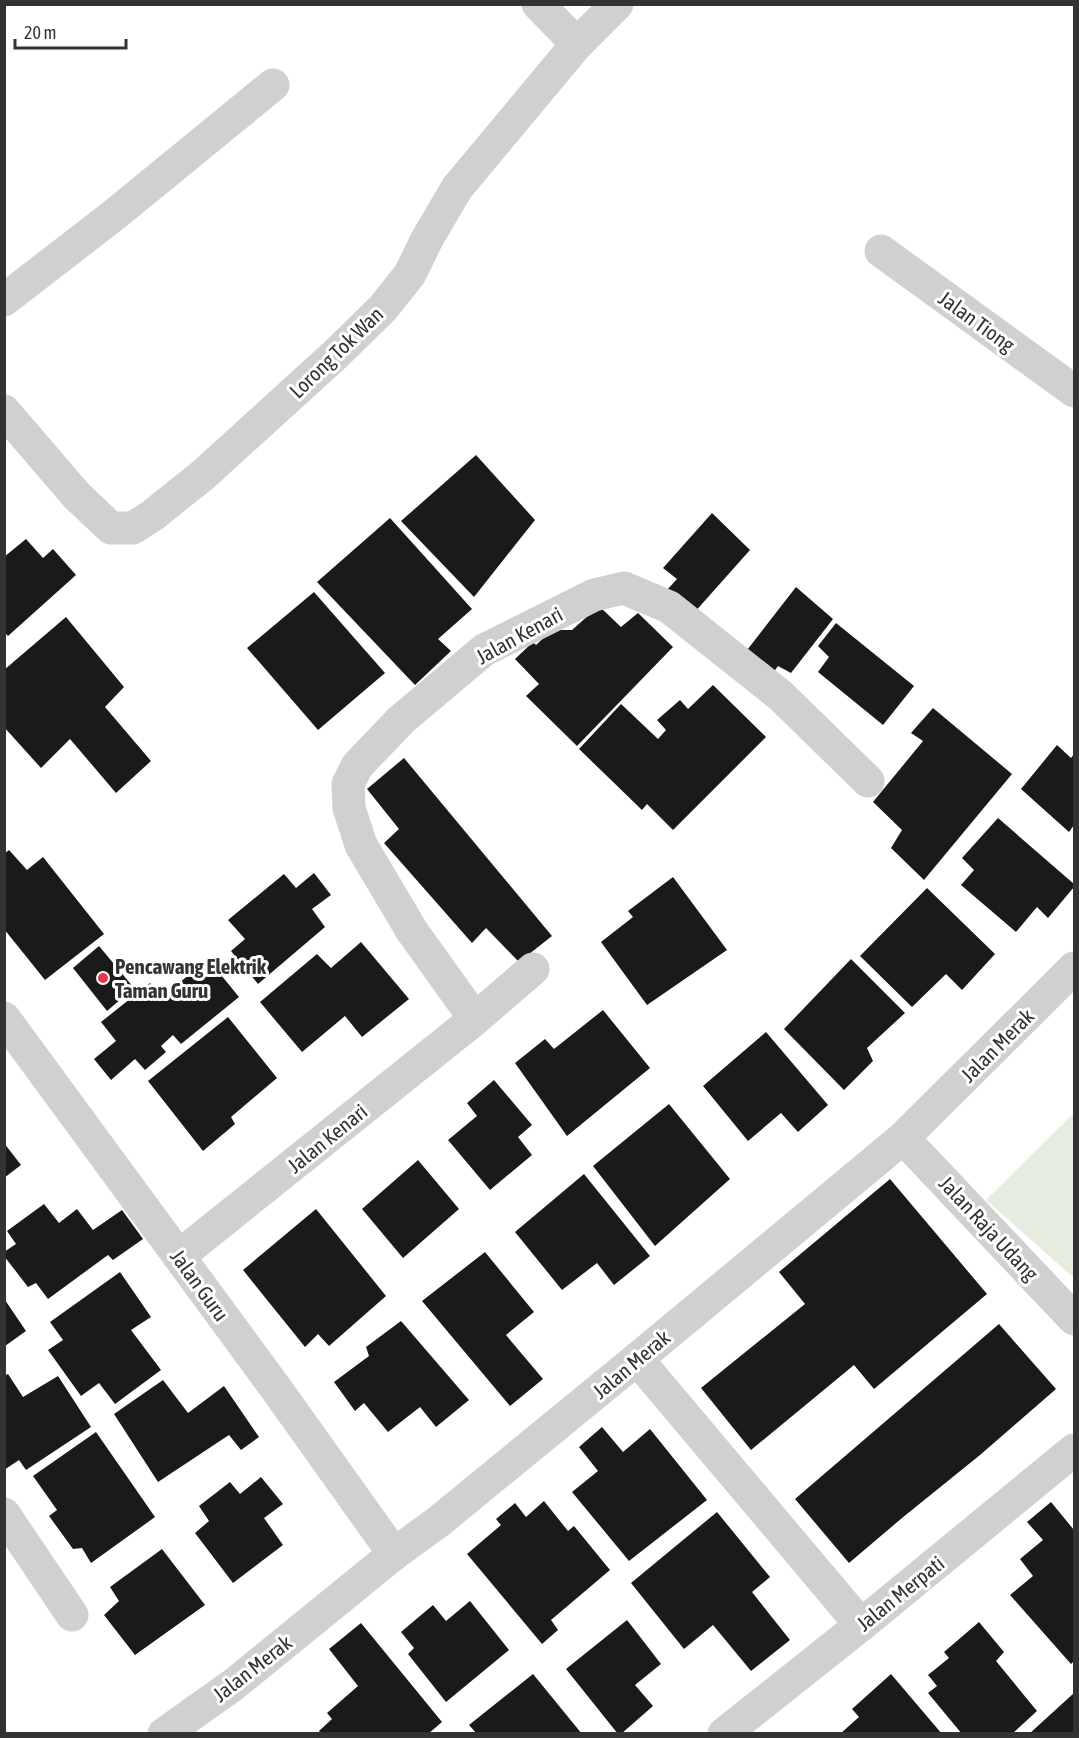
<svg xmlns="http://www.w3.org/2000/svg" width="1079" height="1738" viewBox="0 0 1079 1738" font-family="'Asap Condensed',sans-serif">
  <rect width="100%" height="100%" fill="#fff"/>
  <path fill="#e6ecdf" d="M1074,1113V1278L986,1200Z"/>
  <g fill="#1a1a1a">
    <path d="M476,455L535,520L474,597L401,521Z"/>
    <path d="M712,513L750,550L693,614L666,591L677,579L663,568Z"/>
    <path d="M390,518L472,609L438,639L451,651L415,685L317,582Z"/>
    <path d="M26,539L43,558L53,549L76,575L8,636L4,632V557Z"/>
    <path d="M796,587L833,619L791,673L778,666L770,677L744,654Z"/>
    <path d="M314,592L385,673L318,730L247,648Z"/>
    <path d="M599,606L621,627L638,613L673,647L577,746L526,696L539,684L515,659L533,642L536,645L552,630H572Z"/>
    <path d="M66,617L124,687L105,707L151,761L116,793L70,739L41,768L4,727V670Z"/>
    <path d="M836,623L914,686L883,725L818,672L829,657L818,646Z"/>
    <path d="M713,685L766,737L673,830L647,804L642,810L579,749L621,704L658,739L666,730L657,720L680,700L688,709Z"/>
    <path d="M933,708L1012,774L924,880L891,848L902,830L873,802L923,741L911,733Z"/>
    <path d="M1057,745L1071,758L1074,754V825L1069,832L1021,789Z"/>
    <path d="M404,758L552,936L519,962L486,928L472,943L384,843L399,829L367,789Z"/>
    <path d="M998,818L1074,884V887L1048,918L1037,907L1016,932L961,885L974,870L962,858Z"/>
    <path d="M9,850L27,870L43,857L104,934L45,980L4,929V854Z"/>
    <path d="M314,873L331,895L312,909L325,927L258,984L231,951L245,939L228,920L284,874L296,888Z"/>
    <path d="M673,877L727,950L647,1005L601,942L633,917L628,911Z"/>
    <path d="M927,888L995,954L962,990L946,974L912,1007L860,956Z"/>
    <path d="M361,942L409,999L362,1037L345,1016L302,1052L260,1002L317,954L331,968Z"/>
    <path d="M99,946L134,988L107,1011L73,968Z"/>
    <path d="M208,959L239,997L181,1044L173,1035L161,1046L166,1052L145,1070L135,1059L111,1080L94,1059L116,1041L101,1022L150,983L161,998Z"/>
    <path d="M851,959L905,1013L867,1048L873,1061L844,1090L784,1029Z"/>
    <path d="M603,1010L650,1068L567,1136L515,1063L545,1039L554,1049Z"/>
    <path d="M228,1017L277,1078L231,1117L235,1124L203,1151L148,1081Z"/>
    <path d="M766,1032L828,1105L798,1132L781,1113L748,1141L703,1086Z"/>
    <path d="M494,1080L532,1125L518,1137L532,1155L490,1190L448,1140L477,1116L467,1103Z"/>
    <path d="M669,1104L730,1179L655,1246L593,1166Z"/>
    <path d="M4,1143L21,1165L4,1178Z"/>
    <path d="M418,1160L459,1209L403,1258L362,1209Z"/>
    <path d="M584,1174L650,1256L614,1285L597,1263L562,1290L515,1232Z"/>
    <path d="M890,1179L987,1294L874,1389L854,1365L751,1450L701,1388L805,1304L779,1272Z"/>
    <path d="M44,1204L59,1223L77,1209L93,1230L122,1210L143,1239L113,1260L108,1255L48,1299L36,1283L28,1287L4,1256V1252L16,1244L7,1231Z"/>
    <path d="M316,1209L386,1296L329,1346L318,1334L305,1347L243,1270Z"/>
    <path d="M485,1252L534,1312L506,1335L543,1379L510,1406L422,1301Z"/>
    <path d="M120,1272L151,1317L131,1330L161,1370L115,1404L99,1383L81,1396L48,1350L63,1340L50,1322Z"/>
    <path d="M5,1300L26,1331L5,1346Z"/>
    <path d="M401,1321L469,1400L436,1427L420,1407L388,1432L364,1403L355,1411L334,1382L369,1356L366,1347Z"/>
    <path d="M999,1324L1056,1389L980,1455L902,1518L849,1563L795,1499Z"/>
    <path d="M8,1374L23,1397L58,1376L91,1427L26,1470L19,1460L4,1470V1376Z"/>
    <path d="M163,1380L188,1413L224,1386L259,1437L241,1450L229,1435L158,1482L114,1414Z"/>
    <path d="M602,1427L623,1452L650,1429L707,1500L629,1561L572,1492L598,1471L579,1447Z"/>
    <path d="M96,1432L155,1517L91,1563L82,1548L73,1549L49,1516L57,1510L33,1476Z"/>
    <path d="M261,1477L283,1504L264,1518L283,1545L233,1583L195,1533L209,1521L199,1506L230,1482L240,1494Z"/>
    <path d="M544,1501L568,1531L574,1526L610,1570L551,1620L558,1630L542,1644L467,1554L501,1525L496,1519L515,1503L526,1517Z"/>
    <path d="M1051,1502L1074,1530V1661L1071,1664L1010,1595L1033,1576L1020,1559L1043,1540L1027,1522Z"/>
    <path d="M717,1512L770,1577L752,1592L790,1640L751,1671L713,1625L684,1649L631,1583Z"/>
    <path d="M162,1549L205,1605L135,1655L104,1615L119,1601L110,1587Z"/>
    <path d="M470,1601L509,1650L446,1702L408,1654L414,1648L401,1632L433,1605L446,1621Z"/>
    <path d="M627,1620L661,1664L635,1685L653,1706L621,1734H618L566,1669Z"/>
    <path d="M979,1622L1004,1652L996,1661L1037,1711L1012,1734H962L928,1693L937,1686L928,1675L949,1658L944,1652Z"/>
    <path d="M361,1623L442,1722L428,1734H321L319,1731L332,1719L327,1713L358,1686L329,1649Z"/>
    <path d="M533,1674L582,1734H477L469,1725Z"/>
    <path d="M891,1674L942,1734H840L859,1717L852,1709Z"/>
    <path d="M1074,1693V1734H1029Z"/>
  </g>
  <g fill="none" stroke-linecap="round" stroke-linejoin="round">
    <g stroke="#d0d0d0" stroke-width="33">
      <path d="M538,4L577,44"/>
      <path d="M881,251L1074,391"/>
      <path d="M4,300L114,215L273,85"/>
      <path d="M4,411L77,496L111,528H133L153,515L203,475L336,354L383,308L410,274L427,239L457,188L577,44L617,4"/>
      <path d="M4,1018L277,1390L394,1554"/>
      <path d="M475,1019L412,931L361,845L349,808L348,784L357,766L401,720L484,650L594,595L624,588L669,607L781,696L868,781"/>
      <path d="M903,1138L1074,1319"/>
      <path d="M179,1256L475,1019L533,969"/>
      <path d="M637,1359L861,1625"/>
      <path d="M4,1514L72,1615"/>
      <path d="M164,1734L233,1685L394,1554L438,1522L637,1359L903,1138L1074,968"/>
      <path d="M724,1734L861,1625L1074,1450"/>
    </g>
  </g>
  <circle fill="#e63946" stroke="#fff" stroke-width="2" cx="103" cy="978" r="6"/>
  <g text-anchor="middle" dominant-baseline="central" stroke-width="6" stroke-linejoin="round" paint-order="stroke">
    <g font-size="21" fill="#333" stroke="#fff">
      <text transform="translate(977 321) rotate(36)">Jalan Tiong</text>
      <text transform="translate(336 352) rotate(-44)">Lorong Tok Wan</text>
      <text transform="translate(519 635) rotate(-29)">Jalan Kenari</text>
      <text transform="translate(997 1045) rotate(-45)">Jalan Merak</text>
      <text transform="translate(327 1138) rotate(-39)">Jalan Kenari</text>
      <text transform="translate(989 1228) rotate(47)">Jalan Raja Udang</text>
      <text transform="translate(200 1285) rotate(54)">Jalan Guru</text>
      <text transform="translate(631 1364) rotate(-40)">Jalan Merak</text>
      <text transform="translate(900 1593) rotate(-39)">Jalan Merpati</text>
      <text transform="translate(252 1668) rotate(-38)">Jalan Merak</text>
    </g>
    <g font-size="21" font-weight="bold" fill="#333" stroke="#fff" text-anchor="start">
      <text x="115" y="966">Pencawang Elektrik<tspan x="115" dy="24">Taman Guru</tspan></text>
    </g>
  </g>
  <rect width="1079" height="1738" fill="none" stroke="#333333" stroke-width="12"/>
  <path d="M15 39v9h111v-9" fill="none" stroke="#333333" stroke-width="3"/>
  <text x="24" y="39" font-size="18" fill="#333333" stroke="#ffffff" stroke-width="4.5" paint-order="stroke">20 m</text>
</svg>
